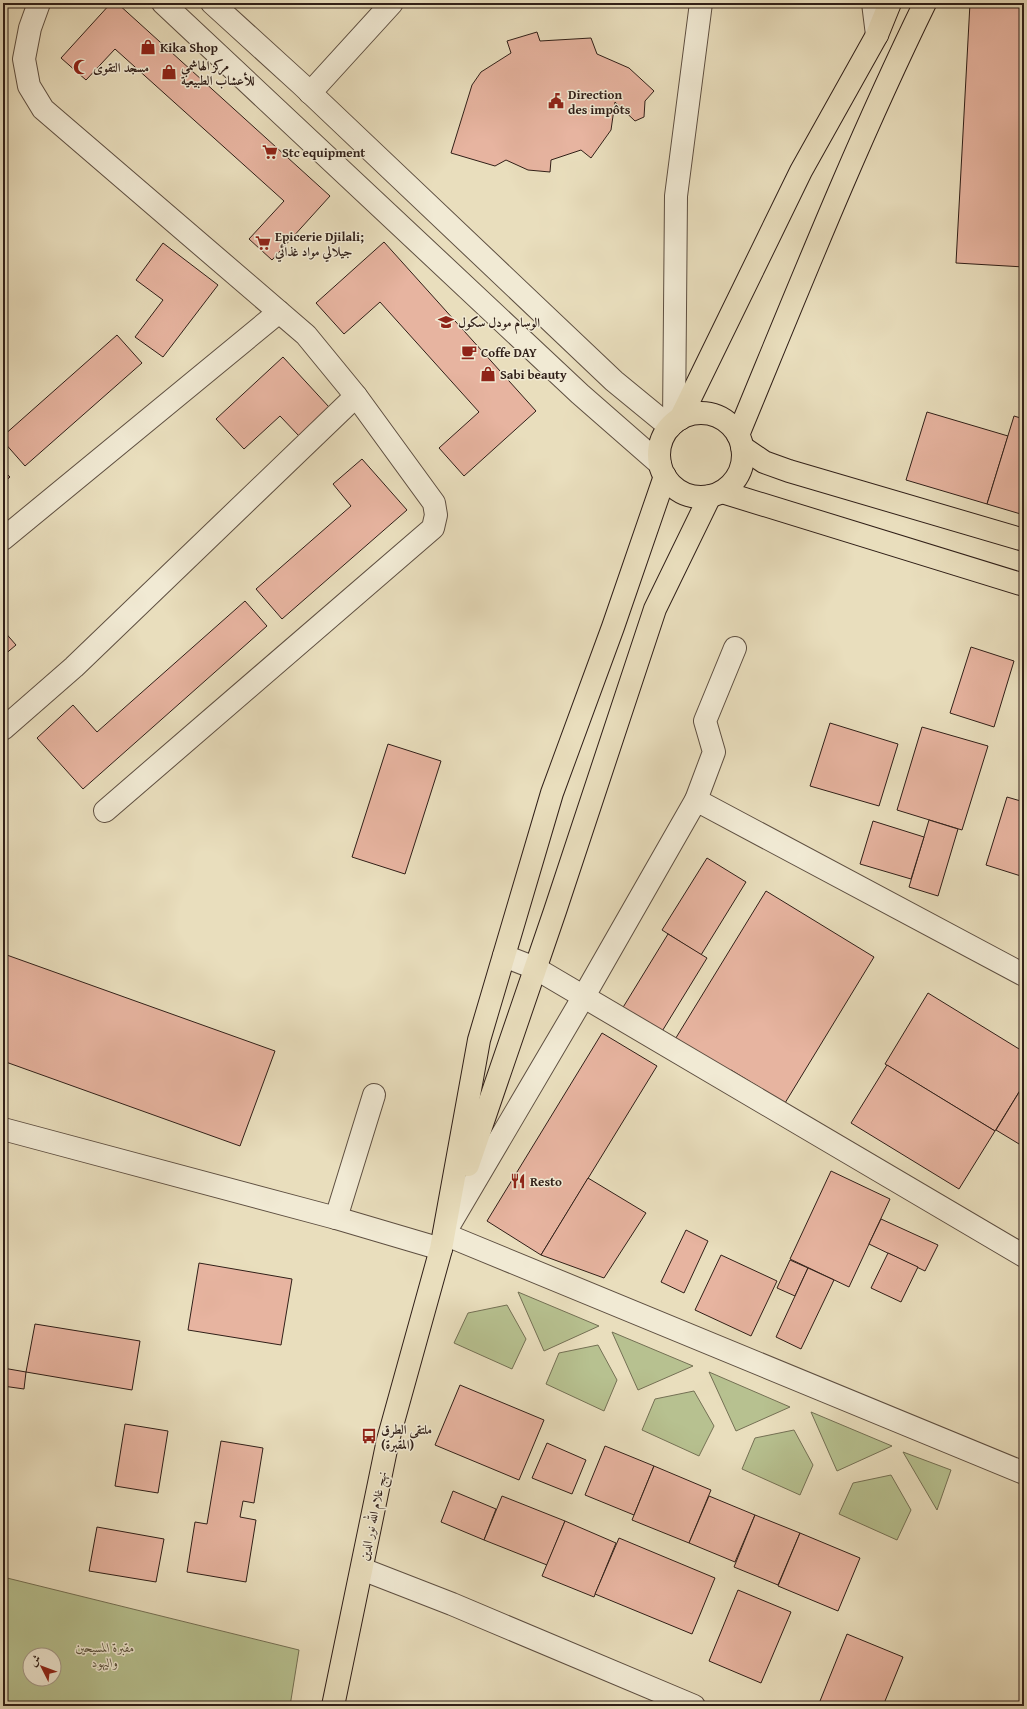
<svg xmlns="http://www.w3.org/2000/svg" width="1027" height="1709" viewBox="0 0 1027 1709" font-family="'Gentium Book Plus',Amiri,serif">
  <rect width="100%" height="100%" fill="#e9debd"/>
  <filter id="stains"><feTurbulence type="fractalNoise" baseFrequency=".005" numOctaves="4"/><feColorMatrix values="0 0 0 0 .2 0 0 0 0 .09 0 0 0 0 .02 0 0 0 .5 -.17"/></filter>
  <radialGradient id="worn" r=".72"><stop offset=".6" stop-color="#630" stop-opacity="0"/><stop offset="1" stop-color="#630" stop-opacity=".3"/></radialGradient>
  <g fill="#b7c190" stroke="#747054" fill-rule="evenodd">
    <path d="M518,1292L599,1326L544,1351Z"/>
    <path d="M507,1305L526,1339L512,1369L454,1343L468,1313Z"/>
    <path d="M612,1332L693,1366L638,1390Z"/>
    <path d="M598,1345L617,1380L604,1411L546,1384L559,1353Z"/>
    <path d="M709,1372L790,1407L736,1431Z"/>
    <path d="M694,1391L714,1426L699,1456L642,1430L655,1399Z"/>
    <path d="M811,1412L892,1446L837,1471Z"/>
    <path d="M794,1430L813,1465L800,1495L742,1469L755,1438Z"/>
    <path d="M903,1452L951,1470L937,1510Z"/>
    <path d="M891,1475L911,1510L897,1540L839,1514L853,1483Z"/>
    <path d="M3,1577L299,1650L290,1706H3ZM30,1655H54V1679H30Z"/>
  </g>
  <g fill="#e7b4a0" stroke="#301f18">
    <path d="M111,3H117L330,196L272,260L249,239L284,201L115,49L86,80L61,58Z"/>
    <path d="M970,3H1024V267L956,263Z"/>
    <path d="M537,32L540,41L591,38L597,54L629,68L654,91L645,101L644,117L635,121L615,102L611,130L591,158L581,150L551,160L550,172L528,170L506,160L495,166L451,153L472,85L481,72L511,53L507,41Z"/>
    <path d="M384,242L536,411L464,476L439,448L479,412L380,302L344,334L316,303Z"/>
    <path d="M163,243L218,285L163,357L135,337L163,300L136,280Z"/>
    <path d="M117,335L142,363L25,466L3,441V436Z"/>
    <path d="M283,357L329,407L299,436L280,416L244,449L216,419Z"/>
    <path d="M927,412L1008,436L987,504L906,480Z"/>
    <path d="M1014,416L1024,419V515L987,504Z"/>
    <path d="M362,459L407,510L282,619L256,589L351,506L333,484Z"/>
    <path d="M3,470L10,477L3,483Z"/>
    <path d="M245,601L267,626L83,789L37,738L73,705L97,732Z"/>
    <path d="M3,630L16,645L3,656Z"/>
    <path d="M971,647L1014,661L994,727L950,713Z"/>
    <path d="M830,723L898,744L879,806L810,786Z"/>
    <path d="M922,727L988,746L962,830L897,810Z"/>
    <path d="M388,744L441,761L405,874L352,857Z"/>
    <path d="M1007,797L1024,802V877L986,865Z"/>
    <path d="M929,820L958,829L938,896L909,887Z"/>
    <path d="M873,821L924,837L911,879L860,864Z"/>
    <path d="M707,858L746,882L701,955L662,930Z"/>
    <path d="M766,891L874,957L785,1103L731,1070L729,1074L674,1041Z"/>
    <path d="M668,934L707,958L661,1033L622,1009Z"/>
    <path d="M4,954L275,1051L240,1146L3,1061Z"/>
    <path d="M928,993L1024,1052V1084L995,1131L885,1064Z"/>
    <path d="M602,1033L657,1066L541,1255L487,1221Z"/>
    <path d="M887,1065L995,1131L959,1189L851,1123Z"/>
    <path d="M1024,1084V1147L996,1130Z"/>
    <path d="M831,1171L890,1199L849,1287L790,1259Z"/>
    <path d="M588,1178L646,1213L604,1278L541,1255Z"/>
    <path d="M881,1219L938,1245L925,1271L869,1244Z"/>
    <path d="M686,1230L708,1241L684,1293L661,1282Z"/>
    <path d="M888,1253L918,1267L901,1302L871,1288Z"/>
    <path d="M721,1255L777,1281L751,1336L695,1310Z"/>
    <path d="M790,1260L808,1268L795,1296L777,1288Z"/>
    <path d="M199,1263L292,1279L281,1345L188,1330Z"/>
    <path d="M808,1268L834,1280L801,1349L776,1337Z"/>
    <path d="M35,1324L140,1341L132,1390L26,1372Z"/>
    <path d="M3,1368L26,1372L24,1389L3,1386Z"/>
    <path d="M460,1385L544,1420L519,1480L435,1445Z"/>
    <path d="M125,1424L168,1431L158,1493L115,1486Z"/>
    <path d="M221,1441L263,1448L254,1503L243,1501L240,1517L256,1520L246,1582L187,1572L195,1522L207,1524Z"/>
    <path d="M547,1443L586,1460L572,1494L532,1478Z"/>
    <path d="M605,1446L654,1466L634,1515L585,1495Z"/>
    <path d="M654,1466L711,1490L689,1543L632,1520Z"/>
    <path d="M453,1491L496,1509L484,1540L441,1522Z"/>
    <path d="M502,1496L565,1521L547,1565L484,1540Z"/>
    <path d="M709,1496L755,1515L735,1562L689,1543Z"/>
    <path d="M755,1515L800,1533L778,1585L734,1567Z"/>
    <path d="M565,1521L616,1543L594,1597L542,1576Z"/>
    <path d="M97,1527L164,1539L156,1582L89,1571Z"/>
    <path d="M800,1533L860,1558L838,1611L778,1586Z"/>
    <path d="M619,1538L715,1578L692,1634L595,1594Z"/>
    <path d="M738,1590L791,1612L761,1683L709,1661Z"/>
    <path d="M847,1634L903,1657L883,1706H818Z"/>
  </g>
  <g fill="none" stroke-linecap="round" stroke-linejoin="round">
    <defs>
      <g id="minor">
        <path d="M163,3L580,394L660,464"/>
        <path d="M212,3L301,84L614,381L670,427"/>
        <path d="M873,3L877,35"/>
        <path d="M310,93L392,3"/>
        <path d="M674,423L676,196L701,3"/>
        <path d="M3,539L279,312"/>
        <path d="M3,729L74,667L356,396L306,335L43,109L29,86L24,59L30,28L39,3"/>
        <path d="M696,800L714,752L705,721L735,648"/>
        <path d="M105,811L433,528L436,515L434,503L356,396"/>
        <path d="M504,956L535,968L1024,1256"/>
        <path d="M1024,975L696,800L584,996L444,1234L1024,1473"/>
        <path d="M3,1129L336,1218L441,1249"/>
        <path d="M336,1218L374,1095"/>
        <path d="M362,1569L452,1604L694,1706"/>
      </g>
      <g id="major">
        <path d="M742,447L764,462L789,471L1024,540"/>
        <path d="M722,492L1024,585"/>
        <path d="M468,1165L555,911L655,609L710,496"/>
        <path d="M333,1706L388,1440L441,1249L479,1040L552,793L613,627L665,476"/>
      </g>
      <g id="highway">
        <circle cx="701" cy="455" r="42"/>
        <path d="M680,419L801,171L877,35L890,3"/>
        <path d="M738,435C798,290 856,144 925,3"/>
      </g>
    </defs>
    <use href="#minor" stroke="#5e4f41" stroke-width="24"/>
    <use href="#major" stroke="#301f18" stroke-width="24"/>
    <use href="#highway" stroke="#301f18" stroke-width="24"/>
    <use href="#minor" stroke="#f1ead4" stroke-width="22"/>
    <use href="#major" stroke="#e9debd" stroke-width="22"/>
    <use href="#highway" stroke="#e9debd" stroke-width="22"/>
  </g>
  <defs>
    <symbol id="shop-bare" viewBox="-9 -9 18 18"><path d="M-5-2.5h2.3a2.7 3.5 0 0 1 5.4 0H5L5.5 6h-11ZM-1.5-2.5h3a1.5 2.3 0 0 0-3 0Z" fill="#8f2418" stroke="#f1ead4" stroke-width="2.5" paint-order="stroke"/></symbol>
    <symbol id="mosque-bare" viewBox="-9 -9 18 18"><path d="M3.5-4.9A6 6 0 1 0 3.5 4.9A5 5 0 1 1 3.5-4.9Z" fill="#8f2418" stroke="#f1ead4" stroke-width="2.5" paint-order="stroke"/></symbol>
    <symbol id="civic-bare" viewBox="-9 -9 18 18"><path d="M-.6-6.5H3V-4.5H.6V-3L4-1V1h2V6H-6V1h2V-1L-.6-3ZM-1.2 2.5V6h2.4V2.5Z" fill="#8f2418" stroke="#f1ead4" stroke-width="2.5" paint-order="stroke"/></symbol>
    <symbol id="supermarket-bare" viewBox="-9 -9 18 18"><path d="M-6-5.5h2.5l.6 2H6L4.5 2H-2.5L-4.4-4H-6ZM-1.5 3.2a1.3 1.3 0 1 0 .1 0ZM3 3.2a1.3 1.3 0 1 0 .1 0Z" fill="#8f2418" stroke="#f1ead4" stroke-width="2.5" paint-order="stroke"/></symbol>
    <symbol id="school-bare" viewBox="-9 -9 18 18"><path d="M0-5L7-2L0 1L-7-2ZM-4 1L0 2.5L4 1V4Q0 6-4 4Z" fill="#8f2418" stroke="#f1ead4" stroke-width="2.5" paint-order="stroke"/></symbol>
    <symbol id="cafe-bare" viewBox="-9 -9 18 18"><path d="M-5.5-4.5H6V0H3Q3 3.5 0 3.5H-2.5Q-5.5 3.5-5.5 0ZM3-3.2v2h1.7v-2ZM-6 4.5H4V6H-6Z" fill="#8f2418" stroke="#f1ead4" stroke-width="2.5" paint-order="stroke"/></symbol>
    <symbol id="restaurant-bare" viewBox="-9 -9 18 18"><path d="M-5-6h1v4h1v-4h1v4h1v-4h1v5L-1.5 .5V6h-2V.5L-5-1ZM5-6V6H3V1.5H1.5Q1.5-4 5-6Z" fill="#8f2418" stroke="#f1ead4" stroke-width="2.5" paint-order="stroke"/></symbol>
    <symbol id="bus-bare" viewBox="-9 -9 18 18"><path d="M-5-6H5V4H4V6H2V4H-2V6H-4V4H-5ZM-3.5-4V0h7V-4ZM-3.5 1.2v1.5H-2V1.2ZM2 1.2v1.5H3.5V1.2Z" fill="#8f2418" stroke="#f1ead4" stroke-width="2.5" paint-order="stroke"/></symbol>
  </defs>
  <g fill-rule="evenodd">
    <use href="#shop-bare" x="137" y="36" width="22" height="22"/>
    <use href="#mosque-bare" x="70" y="56" width="22" height="22"/>
    <use href="#shop-bare" x="158" y="61" width="22" height="22"/>
    <use href="#civic-bare" x="545" y="90" width="22" height="22"/>
    <use href="#supermarket-bare" x="259" y="141" width="22" height="22"/>
    <use href="#supermarket-bare" x="252" y="232" width="22" height="22"/>
    <use href="#school-bare" x="435" y="311" width="22" height="22"/>
    <use href="#cafe-bare" x="458" y="341" width="22" height="22"/>
    <use href="#shop-bare" x="477" y="363" width="22" height="22"/>
    <use href="#restaurant-bare" x="507" y="1170" width="22" height="22"/>
    <use href="#bus-bare" x="358" y="1425" width="22" height="22"/>
  </g>
  <g text-anchor="middle" dominant-baseline="central" stroke-width="3" stroke-linejoin="round" paint-order="stroke">
    <g font-size="13" font-weight="bold" fill="#301f18" stroke="#f1ead4" text-anchor="start">
      <text x="160" y="47">Kika Shop</text>
      <text x="181" y="65">مركز الهاشمي<tspan x="181" dy="15">للأعشاب الطبيعية</tspan></text>
      <text x="93" y="67">مسجد التقوى</text>
      <text x="568" y="94">Direction<tspan x="568" dy="15">des impôts</tspan></text>
      <text x="282" y="152">Stc equipment</text>
      <text x="275" y="236">Epicerie Djilali;<tspan x="275" dy="15">جيلالي مواد غذائي</tspan></text>
      <text x="458" y="322">الوسام مودل سكول</text>
      <text x="481" y="352">Coffe DAY</text>
      <text x="500" y="374">Sabi beauty</text>
      <text x="530" y="1181">Resto</text>
      <text x="381" y="1429">ملتقى الطرق<tspan x="381" dy="15">(المقبرة)</tspan></text>
    </g>
    <g font-size="13" fill="#301f18" stroke="#f1ead4">
      <text transform="translate(373 1516) rotate(-78)">نهج غلام الله نور الدين</text>
    </g>
    <g font-size="13" font-style="italic" fill="#58503c" stroke="#f1ead4">
      <text x="105" y="1647">مقبرة المسيحين<tspan x="105" dy="15">واليهود</tspan></text>
    </g>
  </g>
  <rect width="1027" height="1709" fill="none" stroke="#e9debd" stroke-width="16"/>
  <rect x="4" y="4" width="1019" height="1701" fill="none" stroke="#301f18" stroke-width="2"/>
  <rect x="8" y="8" width="1011" height="1693" fill="none" stroke="#301f18"/>
  <g transform="translate(42 1667) rotate(312)"><circle r="19" fill="#f1ead4" stroke="#a49989"/>
  <path d="M0-3L7 15L0 10L-7 15Z" fill="#8f2418"/>
  <text y="-6" font-size="11" font-weight="bold" text-anchor="middle" fill="#301f18">ش</text>
  </g>
  <rect width="100%" height="100%" filter="url(#stains)"/>
  <rect width="100%" height="100%" fill="url(#worn)"/>
</svg>
